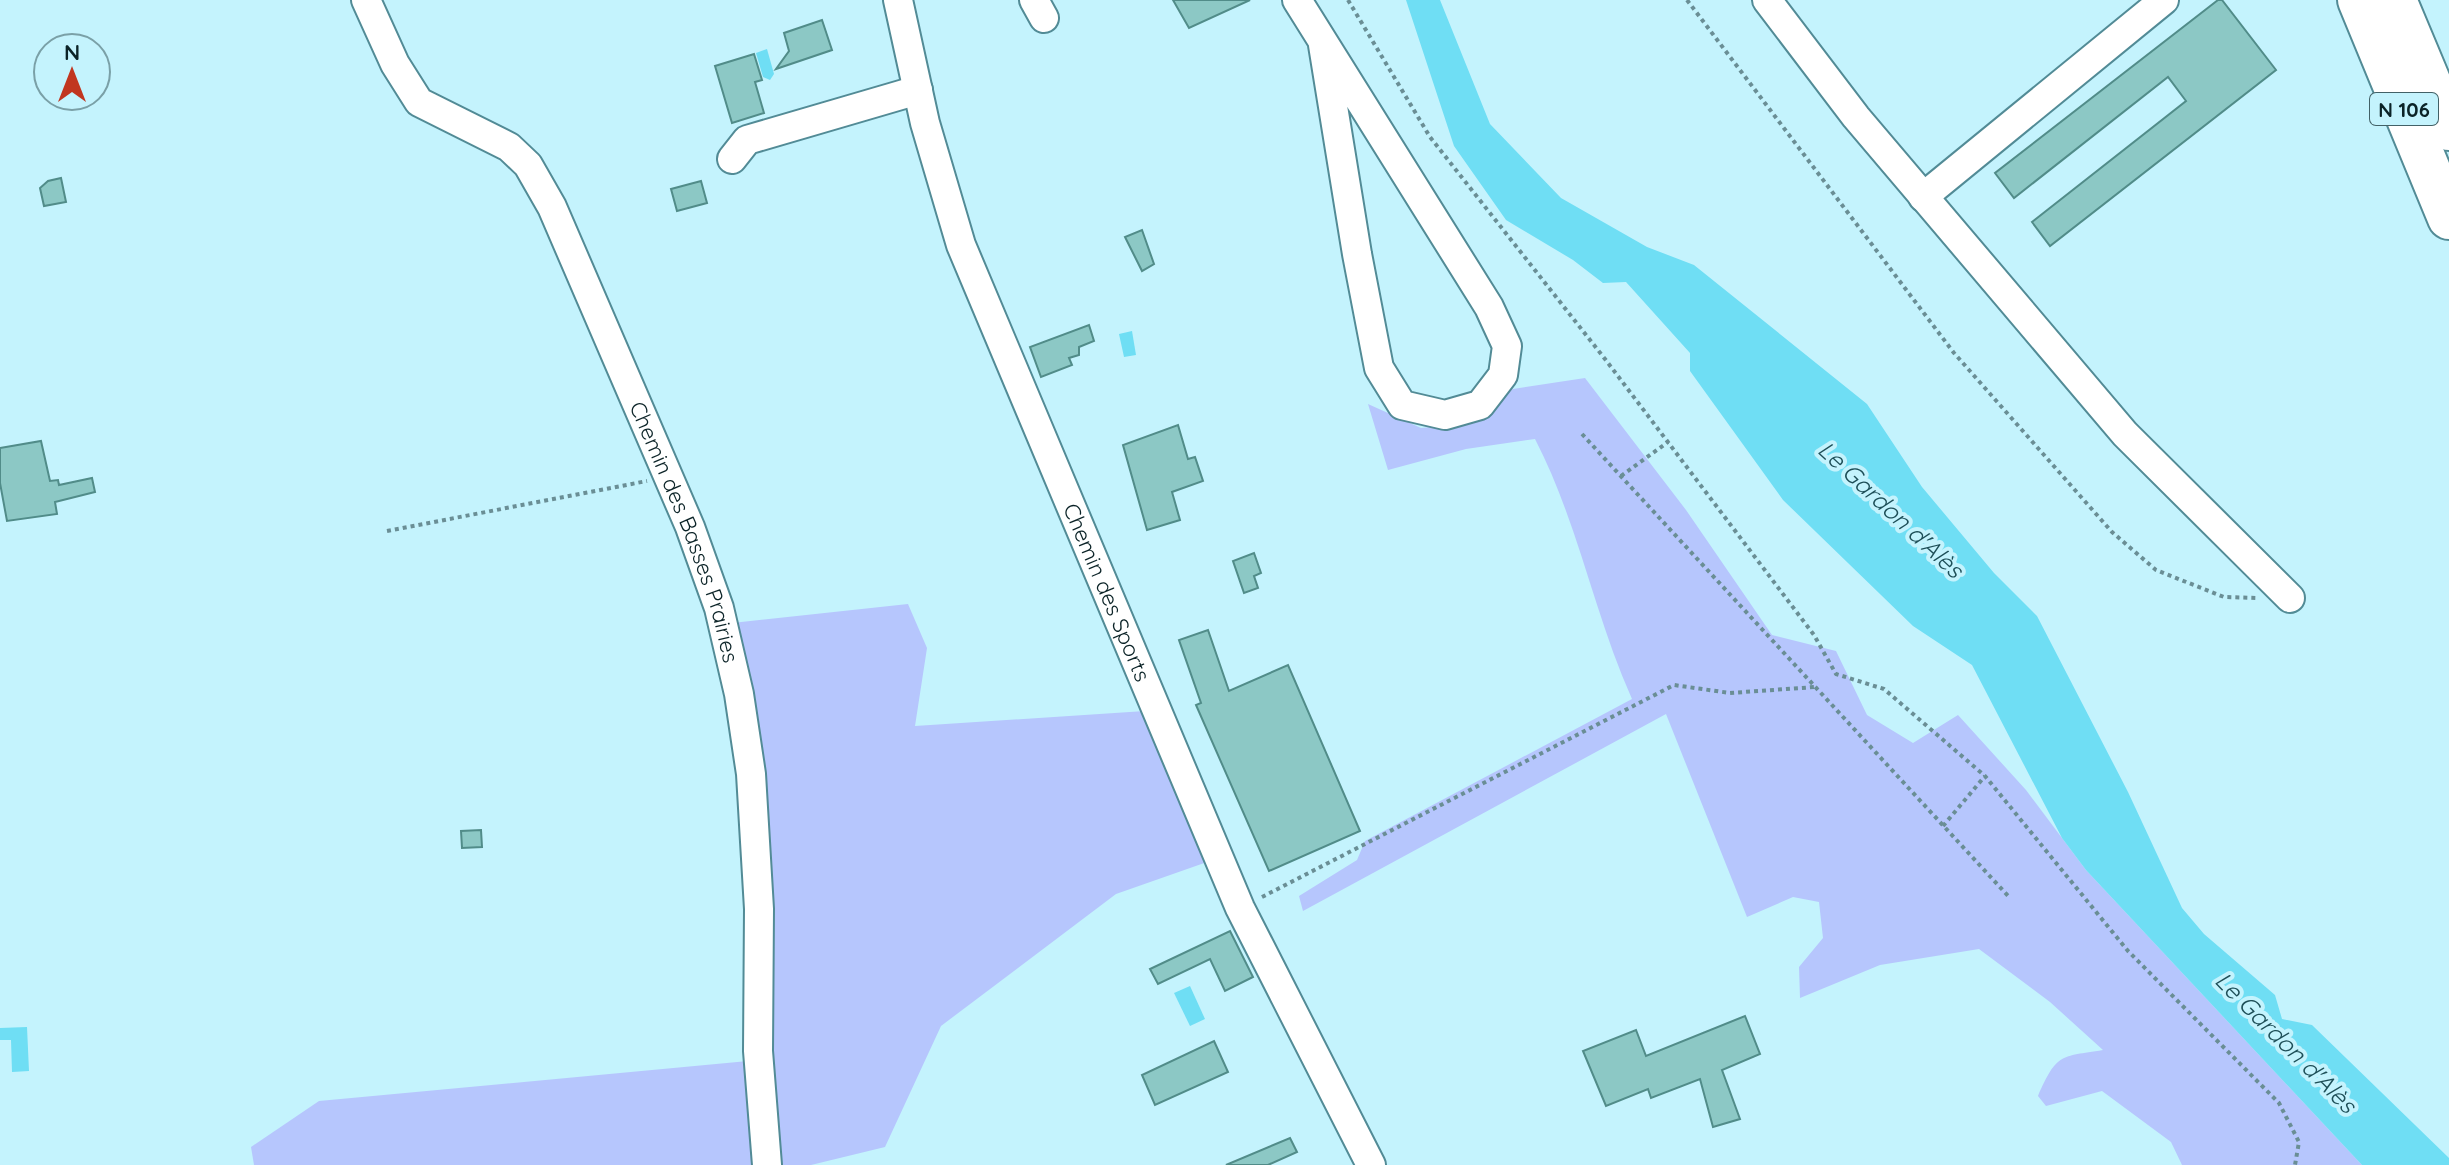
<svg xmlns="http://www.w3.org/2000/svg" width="2449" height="1165" viewBox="0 0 2449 1165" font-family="Quicksand,sans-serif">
  <rect width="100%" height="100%" fill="#c4f3fd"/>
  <g fill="#b6c6fd">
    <path d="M1585,378L1686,510L1772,635L1836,651L1867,715L1913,743L1958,715L2026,790L2086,870L2362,1165H2182L2171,1142L2102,1091L2046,1106L2038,1096C2057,1053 2060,1057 2103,1050L2050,1002L1979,949L1880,965L1800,998L1799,967L1823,938L1819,902L1793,897L1747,917L1666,714L1303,911L1299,896L1357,860L1365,841L1632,699C1594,614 1578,522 1535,439L1466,449L1388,470L1368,404L1421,428L1466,424L1513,389Z"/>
    <path d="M908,604L927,648L915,726L1145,711L1210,861L1116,894L941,1026L885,1147L811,1165H773L732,623Z"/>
    <path d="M748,1061L754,1165H254L251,1147L319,1101Z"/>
  </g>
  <g fill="#6fdef4">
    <path d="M1406,0H1440L1490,124L1561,198L1647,247L1694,265L1867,404L1922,487L1994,573L2037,616L2128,792L2182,908L2204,934L2275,995L2282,1019L2312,1025L2449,1158V1165H2362L2086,870L2062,838L1972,665L1913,626L1783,500L1690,371V353L1626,282L1603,283L1573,260L1506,220L1454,146Z"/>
    <path d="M767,49L774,74L770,80L763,77L756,53Z"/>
    <path d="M1132,331L1136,355L1124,357L1119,334Z"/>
    <path d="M1190,986L1205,1019L1190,1026L1174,993Z"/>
    <path d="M27,1027L29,1071L12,1072L11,1040H0V1028Z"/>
  </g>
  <g fill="#8cc8c5" stroke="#518c89" stroke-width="2">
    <path d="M1173,0H1250L1189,28Z"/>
    <path d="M2218,0H2222L2276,70L2050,246L2032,222L2186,101L2168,77L2014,198L1995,173Z"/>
    <path d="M822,20L832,50L776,69L789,51L784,33Z"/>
    <path d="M754,54L762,80L755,82L764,113L732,123L715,66Z"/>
    <path d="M61,178L66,202L44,206L40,188L48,181Z"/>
    <path d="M701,181L707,203L677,211L671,189Z"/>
    <path d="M1142,230L1154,264L1142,271L1125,237Z"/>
    <path d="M1089,325L1094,341L1079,347V355L1069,358L1072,365L1041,377L1030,347Z"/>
    <path d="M1178,425L1188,459L1195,457L1203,481L1172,492L1180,520L1147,530L1123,445Z"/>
    <path d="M41,441L50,481L58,480L59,485L92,478L95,492L55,502L57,514L7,521L0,483V448Z"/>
    <path d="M1254,553L1261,573L1254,576L1258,588L1244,593L1233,561Z"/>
    <path d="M1208,630L1229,691L1288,665L1360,831L1269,871L1196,705L1201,703L1179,640Z"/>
    <path d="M481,830L482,847L462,848L461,831Z"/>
    <path d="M1230,931L1253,977L1225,991L1210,959L1158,984L1150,969Z"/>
    <path d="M1745,1016L1760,1054L1722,1070L1740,1119L1713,1127L1700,1079L1651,1098L1648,1089L1606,1106L1583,1051L1636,1030L1646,1056Z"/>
    <path d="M1214,1041L1228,1072L1155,1105L1142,1075Z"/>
    <path d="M1290,1138L1297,1152L1268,1165H1226Z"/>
  </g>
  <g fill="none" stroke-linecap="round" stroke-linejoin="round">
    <defs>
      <g id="minor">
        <path id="s1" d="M366,0L395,64L419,102L509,147L528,165L552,207L690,527L719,608L739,694L751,774L759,909L758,1051L767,1165"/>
        <path id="s2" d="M898,0L925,123L961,245L1240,908L1371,1165"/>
        <path d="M1034,0L1044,18"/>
        <path d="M1297,0L1489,307L1507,346L1503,375L1480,405L1445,415L1402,405L1379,368L1357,254L1323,45"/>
        <path d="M1767,0L1856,117L2125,434L2290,598"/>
        <path d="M732,159L747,140L918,90"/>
        <path d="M1923,197L2164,0"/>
      </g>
      <g id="highway">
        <path d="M2359,0L2449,218"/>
        <path d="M2395,0L2449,129"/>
      </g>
    </defs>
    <use href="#minor" stroke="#528b96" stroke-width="32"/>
    <use href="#highway" stroke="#528b96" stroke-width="46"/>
    <g stroke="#6a8e95" stroke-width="4" stroke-dasharray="4 4" stroke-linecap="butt">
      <path d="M1348,0L1430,137L1605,359L1814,635L1836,674L1884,689L1985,776L2128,951L2279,1103L2299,1142L2295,1165"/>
      <path d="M1687,0L1954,353L2112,532L2156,570L2224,597L2257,598"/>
      <path d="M1582,434L2010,898"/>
      <path d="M1621,476L1668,442"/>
      <path d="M387,531L647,481"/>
      <path d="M1943,826L1985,776"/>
      <path d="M1262,897L1674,685L1730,693L1815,687"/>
    </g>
    <use href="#minor" stroke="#fff" stroke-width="28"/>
    <use href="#highway" stroke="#fff" stroke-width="42"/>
  </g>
  <g text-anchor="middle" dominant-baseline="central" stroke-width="8" stroke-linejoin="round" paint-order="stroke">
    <rect fill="#c4f3fd" stroke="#426167" stroke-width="2" x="2370" y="93" width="68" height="32" rx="6"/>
    <g font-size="20" font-weight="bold" fill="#0b2327">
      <text x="2404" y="109">N 106</text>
    </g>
    <g font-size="22" fill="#0b2327" stroke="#c4f3fd">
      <text stroke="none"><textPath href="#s1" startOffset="642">Chemin des Basses Prairies</textPath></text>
      <text stroke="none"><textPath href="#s2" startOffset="630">Chemin des Sports</textPath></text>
    </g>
    <g font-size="24" font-style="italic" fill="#1e4f58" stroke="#c4f3fd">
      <text transform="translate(1891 509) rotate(43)">Le Gardon d'Alès</text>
      <text transform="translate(2286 1042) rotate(45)">Le Gardon d'Alès</text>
    </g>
  </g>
  <g transform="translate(72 72)"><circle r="38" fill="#c4f3fd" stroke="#7aa0a7" stroke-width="2"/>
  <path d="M0-6L14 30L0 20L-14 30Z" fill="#c1361f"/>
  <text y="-12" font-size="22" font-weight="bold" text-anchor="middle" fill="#0b2327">N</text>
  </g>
</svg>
